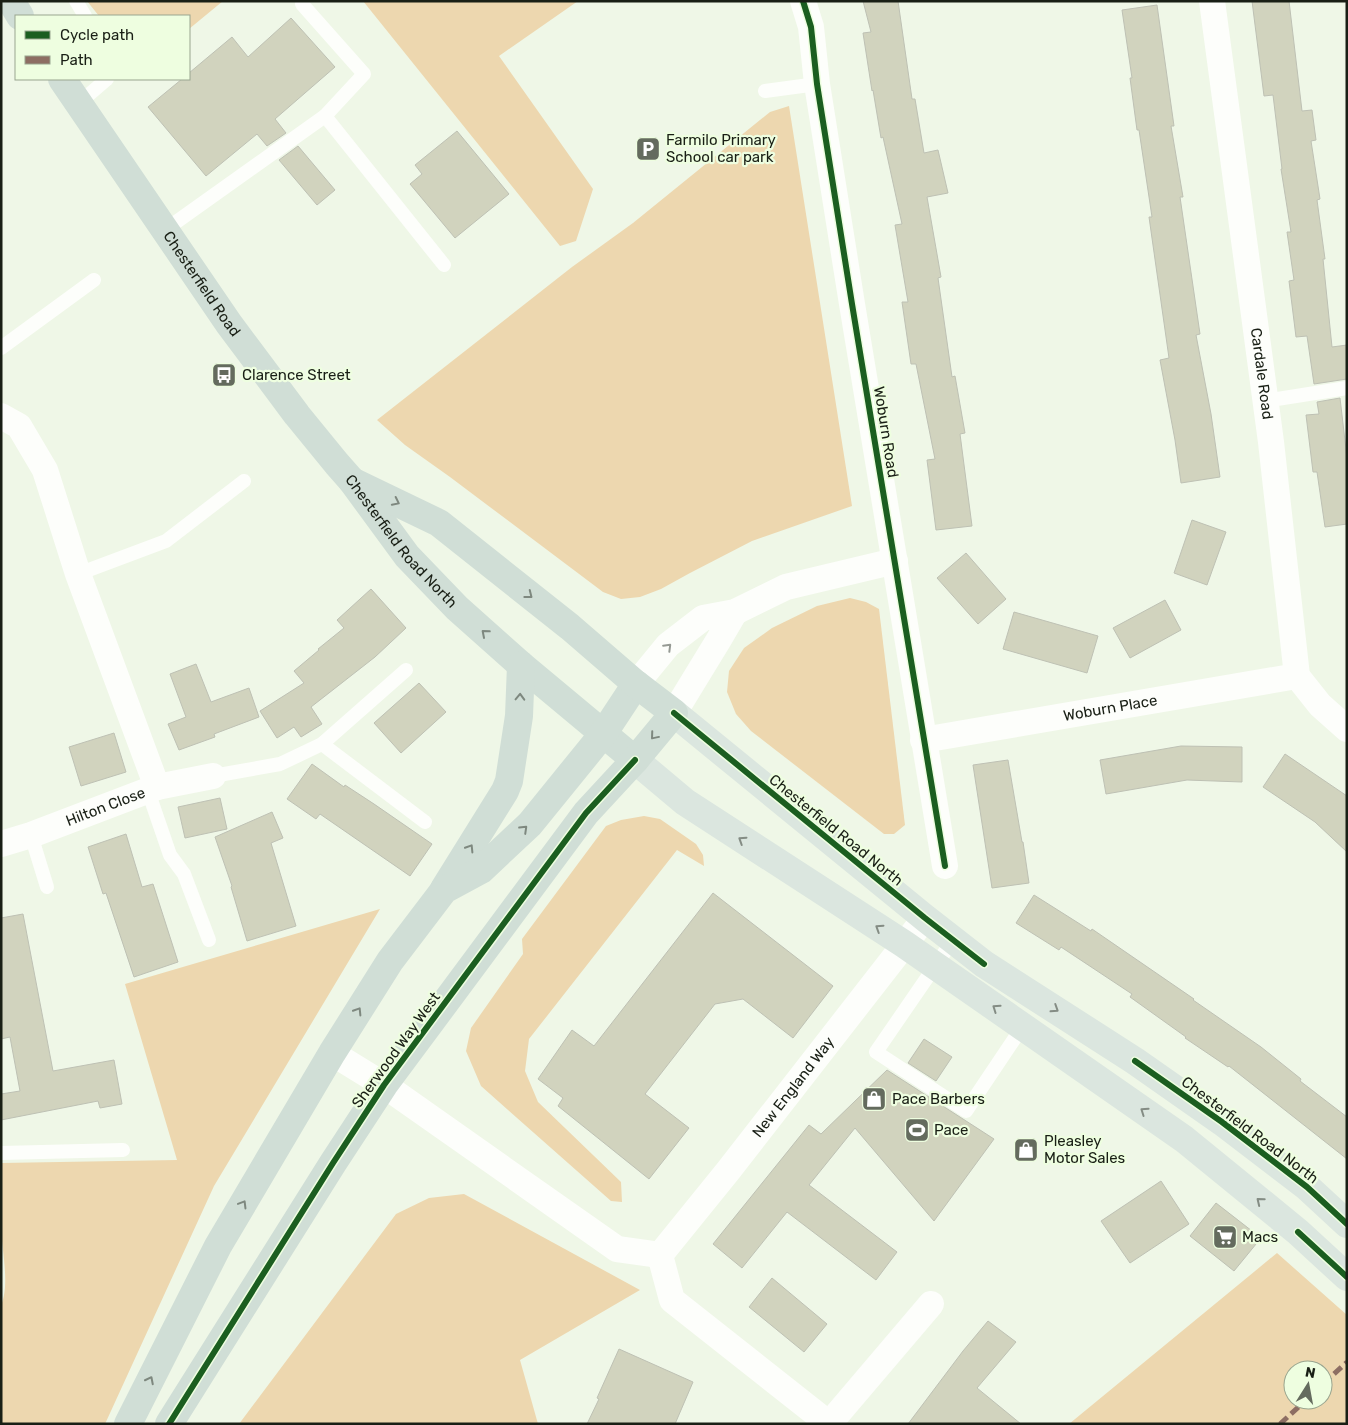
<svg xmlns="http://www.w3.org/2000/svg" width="1348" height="1425" viewBox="0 0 1348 1425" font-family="Rubik,sans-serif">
  <rect width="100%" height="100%" fill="#eff7e7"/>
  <g fill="#edd7af" fill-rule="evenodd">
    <path d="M87,1H223L189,29V16H99Z"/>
    <path d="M363,1H578L499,56L593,189L576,241L560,246Z"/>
    <path d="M789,106L852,506L752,541L690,573L661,589L640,597L621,599L603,592L450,477L405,445L377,420L572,267L633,223L770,112Z"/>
    <path d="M850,598L866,602L879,609L905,825L894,834H884L751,731L736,714L727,692L729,671L744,648L772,628L817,606Z"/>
    <path d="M644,816L660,819L696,844L703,855L704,866L677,850L529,1039L525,1071L538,1102L621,1182L622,1202L611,1201L481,1086L466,1051L471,1028L523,954L522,939L606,826L621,820Z"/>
    <path d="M380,909L214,1186L105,1424H1V1305C10,1286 2,1250 1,1229C0,1207 1,1185 1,1163L177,1160L125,984Z"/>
    <path d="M464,1194L640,1290L520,1360L538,1424H239L396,1214L429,1198Z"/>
    <path d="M1277,1253L1347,1315V1424H1069ZM1293,1370H1323V1400H1293Z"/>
  </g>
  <g fill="#d1d3be" stroke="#bec1b4">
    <path d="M863,1H898L912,99H915L924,153L938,150L948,193L927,197L941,277L938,278L952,377L955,376L965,433L960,434L972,526L936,530L927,460L935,459L916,364H911L902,302H908L895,225L902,224L883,137L881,138L873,90L872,91L863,33L871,32Z"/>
    <path d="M1252,1H1289L1302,111L1312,110L1316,140L1311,141L1320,199L1317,200L1325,259H1323L1332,347L1347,345V379L1314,384L1307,336L1296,337L1289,281L1294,280L1287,232H1291L1281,169H1282L1273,95L1264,96Z"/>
    <path d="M1157,5L1174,126H1171L1183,197H1180L1200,334L1196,335L1211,414L1220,477L1181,483L1175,440L1160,360L1169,358L1149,217H1152L1139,130H1137L1130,78H1132L1122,10Z"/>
    <path d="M291,18L335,67L275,119L286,133L267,146L257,134L206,176L148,107L182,79H189V73L232,37L248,57Z"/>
    <path d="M457,131L509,194L455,238L410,184L422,174L415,165Z"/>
    <path d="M298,146L335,190L317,205L279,160Z"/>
    <path d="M1340,398L1347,458V524L1325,527L1317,472H1313L1306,415L1319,414L1317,402Z"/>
    <path d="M1192,520L1226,532L1207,585L1174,573Z"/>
    <path d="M966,553L1006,599L978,624L937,578Z"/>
    <path d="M371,589L406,628L375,657L311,707L322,724L301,737L294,727L277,738L260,711L304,683L294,671L319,650L318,649L344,628L337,620Z"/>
    <path d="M1165,600L1181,630L1130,658L1113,628Z"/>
    <path d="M1014,612L1098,636L1087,673L1003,649Z"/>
    <path d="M196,664L211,702L249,688L259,717L214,734L215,737L179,750L168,724L186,717L170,674Z"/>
    <path d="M419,683L446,712L401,753L374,723Z"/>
    <path d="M114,733L126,772L81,786L69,747Z"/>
    <path d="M1181,746L1242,747V782L1187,780L1106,794L1100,760Z"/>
    <path d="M1285,754L1347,796V852L1315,822L1263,787Z"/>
    <path d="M1008,760L1022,842H1023L1029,883L992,888L973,765Z"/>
    <path d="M312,764L344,787L345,785L374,804L432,844L410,876L320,814L316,819L287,799Z"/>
    <path d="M220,798L227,829L185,838L178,807Z"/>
    <path d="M272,812L283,838L271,843L296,926L247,941L231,887L232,886L215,837Z"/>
    <path d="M126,834L142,887L153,884L178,962L134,977L106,893L103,894L88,847Z"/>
    <path d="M713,893L833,986L793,1038L743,999L715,1004L645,1094L689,1128L649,1179L558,1106L563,1098L538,1079L572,1030L594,1046Z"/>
    <path d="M1034,895L1091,931L1092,929L1194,999L1193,1000L1261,1047L1301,1079L1300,1081L1347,1117V1159L1229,1066L1228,1067L1185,1038L1186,1037L1130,997L1132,994L1061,947L1059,950L1016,923Z"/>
    <path d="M23,914L53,1071L114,1060L122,1104L100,1108L98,1101L1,1120V1094L20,1091L10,1037L1,1039V918Z"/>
    <path d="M924,1039L952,1057L936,1081L908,1063Z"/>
    <path d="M887,1070L994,1139L934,1221L855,1128L809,1185L897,1252L876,1280L787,1212L742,1268L713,1244L809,1125L821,1134Z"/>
    <path d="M1161,1181L1189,1224L1130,1263L1101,1221Z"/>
    <path d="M1216,1203L1261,1238L1234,1271L1190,1236Z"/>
    <path d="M772,1278L827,1324L804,1352L749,1307Z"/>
    <path d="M988,1321L1016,1342L977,1388L1021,1424H908L963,1351Z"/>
    <path d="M619,1349L693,1382L675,1424H587L599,1399L597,1398Z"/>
  </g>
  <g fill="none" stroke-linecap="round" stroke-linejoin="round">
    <g stroke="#fdfefb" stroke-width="14">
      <path d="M76,1L85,16"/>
      <path d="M765,91L817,84"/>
      <path d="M78,104L107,79"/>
      <path d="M325,116L444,265"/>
      <path d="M165,230L325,116L364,74L302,4"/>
      <path d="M1,348L94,280"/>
      <path d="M1265,401L1347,388"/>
      <path d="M78,574L166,541L244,481"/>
      <path d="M322,744L425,822"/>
      <path d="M213,776L280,764L322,744L406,670"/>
      <path d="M148,791L170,855L184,874L209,940"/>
      <path d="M31,835L47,887"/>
      <path d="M953,940L876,1052L966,1111L1023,1026"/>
      <path d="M1,1153L123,1150"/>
    </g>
    <g stroke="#fdfefb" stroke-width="26">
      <path d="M803,1L811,27L817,84L852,304L945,866"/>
      <path id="s1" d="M1212,1L1271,442L1297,676L1320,705L1347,729"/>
      <path d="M1,416L19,426L45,470L78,574L157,787"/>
      <path d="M636,684L668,645L703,618L735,612L786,587L895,561"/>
      <path d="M674,713L718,641L735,612"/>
      <path id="s2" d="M923,740L1297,676"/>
      <path id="s3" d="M1,844L31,835L157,787L213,776"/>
      <path d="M332,1053L384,1085L617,1249L660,1255"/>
      <path id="s4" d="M829,1424L672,1300L660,1255L728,1171L925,918"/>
      <path d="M829,1424L931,1304"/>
    </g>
    <g stroke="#dbe6df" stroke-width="28">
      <path d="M674,713L925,918L984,964L1135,1061L1222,1122L1307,1187L1347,1224"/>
      <path d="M635,760L685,802L904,944L1184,1139L1298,1232L1347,1277"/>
    </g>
    <g stroke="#d0ded6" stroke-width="28">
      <path d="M11,1L20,16"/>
      <path id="s5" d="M62,79L229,324L297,415L337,464L352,481L407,556L457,608L521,665L635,760"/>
      <path d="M444,889L505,791L509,781L519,716L521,665"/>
      <path d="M128,1424L218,1246L332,1053L390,961L444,890L481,870L530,824L603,734L636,684"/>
      <path d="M169,1424L333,1163L384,1085L586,813L635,760L674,713L636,684L570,627L439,523L352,481"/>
    </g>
    <g stroke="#8d6e63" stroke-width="5" stroke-dasharray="10 5" stroke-linecap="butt">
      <path d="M1323,1384L1347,1362"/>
      <path d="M1280,1424L1306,1400"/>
    </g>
    <defs>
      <g id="cycleway">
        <path d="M803,1L811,27L817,84L852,304L945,866"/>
        <path d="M674,713L925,918L984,964"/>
        <path d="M1135,1061L1222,1122L1307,1187L1347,1224"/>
        <path d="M1298,1232L1347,1277"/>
        <path d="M169,1424L333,1163L384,1085L586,813L635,760"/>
      </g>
    </defs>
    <use href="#cycleway" stroke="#eefee0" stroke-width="9"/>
    <use href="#cycleway" stroke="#1b5e20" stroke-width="6"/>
  </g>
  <defs><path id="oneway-chevron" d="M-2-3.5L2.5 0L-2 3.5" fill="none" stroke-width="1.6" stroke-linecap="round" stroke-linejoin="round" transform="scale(1.25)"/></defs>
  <g stroke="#7e887f">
    <use href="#oneway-chevron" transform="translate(396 502) rotate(26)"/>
    <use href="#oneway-chevron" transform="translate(529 595) rotate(38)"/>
    <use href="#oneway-chevron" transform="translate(485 633) rotate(-139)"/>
    <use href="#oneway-chevron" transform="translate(520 697) rotate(-88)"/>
    <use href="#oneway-chevron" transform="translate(654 736) rotate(130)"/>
    <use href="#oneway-chevron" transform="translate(524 829) rotate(-44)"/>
    <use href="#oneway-chevron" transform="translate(470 848) rotate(-58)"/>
    <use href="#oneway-chevron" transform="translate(358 1011) rotate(-58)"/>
    <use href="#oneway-chevron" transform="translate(243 1204) rotate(-59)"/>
    <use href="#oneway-chevron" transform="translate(150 1380) rotate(-63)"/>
  </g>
  <use stroke="#969a94" href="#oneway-chevron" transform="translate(668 647) rotate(-45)"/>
  <g stroke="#848c84">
    <use href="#oneway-chevron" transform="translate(742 840) rotate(-147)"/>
    <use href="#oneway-chevron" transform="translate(879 928) rotate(-147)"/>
    <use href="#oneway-chevron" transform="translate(996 1008) rotate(-145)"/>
    <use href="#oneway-chevron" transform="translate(1055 1009) rotate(33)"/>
    <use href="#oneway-chevron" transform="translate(1144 1111) rotate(-145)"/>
    <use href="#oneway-chevron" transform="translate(1260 1201) rotate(-141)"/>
  </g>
  <defs>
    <symbol id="parking-square" viewBox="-11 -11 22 22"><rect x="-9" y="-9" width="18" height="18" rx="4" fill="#646b5e" stroke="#eefee0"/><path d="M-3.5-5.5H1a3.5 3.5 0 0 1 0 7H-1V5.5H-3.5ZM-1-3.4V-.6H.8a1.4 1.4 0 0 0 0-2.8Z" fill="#fff"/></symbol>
    <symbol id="bus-square" viewBox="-11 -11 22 22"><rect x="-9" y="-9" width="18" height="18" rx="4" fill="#646b5e" stroke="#eefee0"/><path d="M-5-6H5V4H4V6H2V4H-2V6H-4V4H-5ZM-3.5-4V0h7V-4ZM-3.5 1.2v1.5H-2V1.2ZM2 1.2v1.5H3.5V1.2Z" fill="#fff"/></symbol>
    <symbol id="shop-square" viewBox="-11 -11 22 22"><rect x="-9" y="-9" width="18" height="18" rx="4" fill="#646b5e" stroke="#eefee0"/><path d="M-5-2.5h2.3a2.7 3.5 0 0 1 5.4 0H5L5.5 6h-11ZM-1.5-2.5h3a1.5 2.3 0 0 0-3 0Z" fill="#fff"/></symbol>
    <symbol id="stadium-square" viewBox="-11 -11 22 22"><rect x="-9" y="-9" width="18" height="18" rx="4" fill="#646b5e" stroke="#eefee0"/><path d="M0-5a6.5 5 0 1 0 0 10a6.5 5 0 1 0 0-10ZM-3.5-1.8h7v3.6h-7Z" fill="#fff"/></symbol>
    <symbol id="supermarket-square" viewBox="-11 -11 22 22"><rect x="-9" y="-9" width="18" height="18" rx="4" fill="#646b5e" stroke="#eefee0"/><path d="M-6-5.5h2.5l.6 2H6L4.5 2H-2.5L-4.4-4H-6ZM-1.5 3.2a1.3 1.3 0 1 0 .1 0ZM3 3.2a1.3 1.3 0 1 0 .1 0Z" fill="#fff"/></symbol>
  </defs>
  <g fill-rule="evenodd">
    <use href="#parking-square" x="634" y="135" width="28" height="28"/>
    <use href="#bus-square" x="210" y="361" width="28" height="28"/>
    <use href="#shop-square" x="860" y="1085" width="28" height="28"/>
    <use href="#stadium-square" x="903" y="1116" width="28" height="28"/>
    <use href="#shop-square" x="1012" y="1136" width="28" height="28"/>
    <use href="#supermarket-square" x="1211" y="1223" width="28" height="28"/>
  </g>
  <g text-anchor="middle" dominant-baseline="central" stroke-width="4.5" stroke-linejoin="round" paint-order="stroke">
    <g font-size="15" fill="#191f15" stroke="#eefee0" text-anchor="start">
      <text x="666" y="140">Farmilo Primary<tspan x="666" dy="17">School car park</tspan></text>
      <text x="242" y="375">Clarence Street</text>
      <text x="892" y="1099">Pace Barbers</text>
      <text x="934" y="1130">Pace</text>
      <text x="1044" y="1141">Pleasley<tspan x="1044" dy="17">Motor Sales</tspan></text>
      <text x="1242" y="1237">Macs</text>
    </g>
    <g font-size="15" fill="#191f15" stroke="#eefee0">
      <text stroke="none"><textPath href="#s5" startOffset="248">Chesterfield Road</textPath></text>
      <text stroke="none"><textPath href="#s1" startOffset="376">Cardale Road</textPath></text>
      <text transform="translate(886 432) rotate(81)">Woburn Road</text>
      <text stroke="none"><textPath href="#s5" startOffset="574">Chesterfield Road North</textPath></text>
      <text stroke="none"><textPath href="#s2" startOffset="190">Woburn Place</textPath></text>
      <text stroke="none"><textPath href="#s3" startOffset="111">Hilton Close</textPath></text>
      <text transform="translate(836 830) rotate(39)">Chesterfield Road North</text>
      <text transform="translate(396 1050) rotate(-54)">Sherwood Way West</text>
      <text stroke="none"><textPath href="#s4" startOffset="461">New England Way</textPath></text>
      <text transform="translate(1250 1130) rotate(37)">Chesterfield Road North</text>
    </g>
  </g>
  <rect width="1348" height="1425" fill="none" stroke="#191f15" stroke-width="5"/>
  <rect x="15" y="15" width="175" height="65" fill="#eefee0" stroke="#99a58f"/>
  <rect x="25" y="31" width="25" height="8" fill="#1b5e20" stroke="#99a58f"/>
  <text x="60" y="40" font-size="15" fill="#191f15">Cycle path</text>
  <rect x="25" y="56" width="25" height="8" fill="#8d6e63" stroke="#99a58f"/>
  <text x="60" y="65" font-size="15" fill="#191f15">Path</text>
  <g transform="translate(1308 1385) rotate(11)"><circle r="24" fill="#eefee0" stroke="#99a58f"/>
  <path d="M0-4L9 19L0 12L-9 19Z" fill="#646b5e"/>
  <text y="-8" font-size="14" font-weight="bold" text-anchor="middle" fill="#191f15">N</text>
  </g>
</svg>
